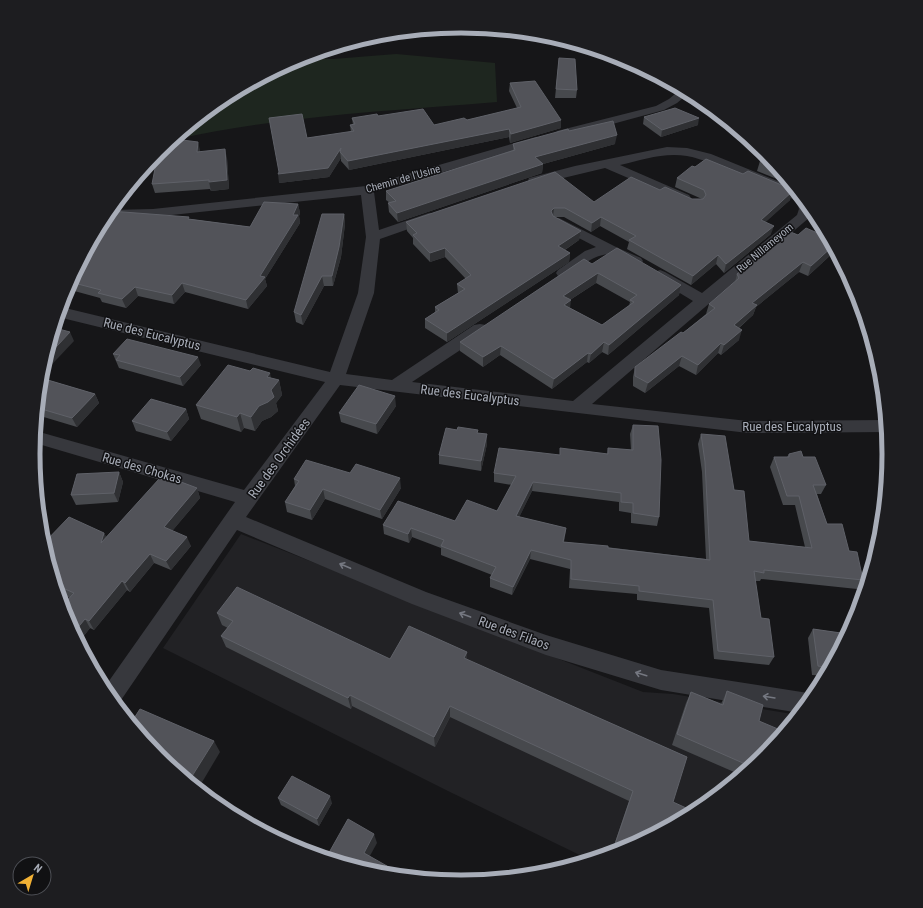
<svg xmlns="http://www.w3.org/2000/svg" width="923" height="908" viewBox="0 0 923 908" font-family="'Roboto Condensed',sans-serif">
  <rect width="100%" height="100%" fill="#161618"/>
  <path fill="#222225" d="M241,534L643,692L673,694L798,715L764,757L699,810L625,850L590,860L448,791L163,648Z"/>
  <path fill="#1e261f" d="M396,54L495,63L497,102C389,111 279,116 173,140L224,98L298,58L333,59Z"/>
  <g fill="none" stroke-linecap="round" stroke-linejoin="round">
    <g fill="#37383d" fill-rule="evenodd">
      <path d="M681,89L689,93L677,103L664,110L561,138L557,137L555,134L557,131L656,106L669,99Z"/>
      <path d="M536,137L540,138L542,141L540,144L374,192L379,230L429,213L434,214L436,217L434,220L380,239L374,293L346,374L392,380L474,325L480,324L486,325L488,329L486,333L412,382L573,401L693,301L655,278L653,275L655,272L660,270L665,272L702,293L797,215L799,209C798,206 797,203 795,201C785,191 703,158 687,156C664,152 642,160 620,165L689,195L691,198L689,201L684,202L605,168L534,185L529,184L528,181L529,178L575,166L667,147L687,148L711,154L792,187L796,190L812,210L810,217L592,404L748,421L886,420L887,432L748,433L340,385L246,517L426,592L546,635L661,670L808,693L814,696L800,713L661,690L546,655L412,604L237,530L117,706L104,688L235,502L35,443L36,431L244,490L325,382L58,317L61,307L330,372L358,293L366,237L361,195L153,217L112,218L106,215L112,210L153,209L366,186Z"/>
      <path d="M559,218L618,248L641,258L643,261L641,264C627,268 617,252 603,255C590,257 578,269 568,276L563,278L558,276L556,273L558,270L585,251L596,247L554,225L552,222L554,219Z"/>
    </g>
  </g>
  <g fill="#47494d" fill-rule="evenodd">
    <path d="M559,58L577,90L576,98H555Z"/>
    <path d="M510,83L561,128L510,143L509,137L349,170L341,161V158L329,177L279,183L307,138L351,132L350,125H353L352,118L378,116L434,125L467,120L517,108L509,91Z"/>
    <path d="M644,117L698,125L661,137L643,124Z"/>
    <path d="M569,131L615,144L543,164L542,173L398,222L389,212L388,203H390L386,200V191L513,150V144Z"/>
    <path d="M200,150V152L227,158L229,189L211,191L210,189L155,193L152,184Z"/>
    <path d="M768,156L792,185L757,171L760,161Z"/>
    <path d="M677,178L790,200L765,222L771,234L724,273L716,264L691,285L627,249L629,242L600,226L591,232L564,217H553L581,231L579,240L565,250L570,253L569,262L447,342L425,328V319L435,312V307L458,293L457,284L466,279L445,257L430,262L413,244V238L407,231L406,222L594,202L660,190L692,199H702L675,187Z"/>
    <path d="M298,204L300,213L299,216L300,223L265,279L267,286L248,309L185,292L174,304L138,296L126,308L102,302L100,298L67,289L106,216L190,219L250,227Z"/>
    <path d="M344,214L345,224L341,257L333,286H324L303,325L296,322L294,312Z"/>
    <path d="M798,235L829,238L835,249L834,252L808,276L799,272L756,307L753,315L739,328V340L721,355L718,353L696,375L679,366L645,393L633,386V377L635,367L683,333L706,314L709,304L735,282L737,274Z"/>
    <path d="M592,264L681,285L679,295L608,355L602,352L589,363L587,362L552,389L500,355L483,367L460,351V342ZM596,283L630,302L629,306L602,325L570,308V300Z"/>
    <path d="M113,354L201,365L183,386L119,368Z"/>
    <path d="M41,378L95,394L99,403L77,427L37,415Z"/>
    <path d="M271,378L279,380L282,395L276,403L278,411L271,417L262,421L255,431L244,428L241,432L201,419L196,405Z"/>
    <path d="M396,406L377,434L341,422L339,413Z"/>
    <path d="M186,409L189,419L171,441L136,431L132,421Z"/>
    <path d="M633,425L659,517L657,526L631,523V513L619,511V502L532,491L519,517L566,528L564,542L706,559L702,472L698,444L701,434L734,490L749,541L805,547L795,505H783L770,467L774,457H787L789,454L803,457L826,485L821,494H817L827,524L849,551L863,580L857,589L761,579L760,581H755L761,618L774,657L769,665L714,659L709,608L637,600V594L569,588L570,569L530,559L512,595L490,587V578L492,575L441,555V548L412,537L409,543L384,534L383,525L455,521L497,511L512,485L494,482V473L560,455L607,454L608,448L631,450L630,434Z"/>
    <path d="M478,433L487,444L481,471L439,464V455Z"/>
    <path d="M119,472L123,482L118,502L76,505L71,495Z"/>
    <path d="M294,479L401,488L382,519L325,499L312,520L287,512L285,502L295,486Z"/>
    <path d="M197,488L200,498L172,531L191,546L171,570L154,563L130,592L127,590L94,630L90,628L79,642L66,618L70,598L58,593L44,543L104,533L106,537Z"/>
    <path d="M217,613L390,659L467,652V660L687,757L625,850L611,854L629,801L450,717L435,747L352,706L351,709L226,647L221,636L228,628L222,625Z"/>
    <path d="M813,629L848,634L826,676L812,675L808,638Z"/>
    <path d="M727,691L759,721L764,757L741,775L672,745L686,703L691,692L721,704Z"/>
    <path d="M278,798L332,803L319,826L281,805Z"/>
  </g>
  <g fill="#2f3033">
    <path d="M699,118L698,125L661,137L662,130Z"/>
    <path d="M561,120V128L510,143L511,134Z"/>
    <path d="M509,129V137L349,170L348,161Z"/>
    <path d="M617,135L615,144L543,164L542,173L398,222L397,213L535,157Z"/>
    <path d="M198,142L200,150L199,161L197,152Z"/>
    <path d="M341,148L340,152L341,158L329,177L279,183L278,174Z"/>
    <path d="M225,149L227,158L229,189L211,191L209,182Z"/>
    <path d="M793,191L790,200L758,229L761,220Z"/>
    <path d="M298,204L300,213L299,216L300,223L265,279L267,286L248,309L246,300L293,215Z"/>
    <path d="M554,208L553,217L551,211Z"/>
    <path d="M344,214L345,224L341,257L333,286L332,276Z"/>
    <path d="M601,217L600,226L591,232L592,223Z"/>
    <path d="M774,226L771,234L724,273L726,264Z"/>
    <path d="M581,231L579,240L557,255L558,246Z"/>
    <path d="M833,246L835,249L834,252L808,276L811,266Z"/>
    <path d="M445,248V257L430,262V253Z"/>
    <path d="M570,253L569,262L447,342V333Z"/>
    <path d="M718,255L716,264L691,285L693,276Z"/>
    <path d="M803,262L799,272L756,307L753,315L730,335L734,325L752,303Z"/>
    <path d="M598,273L596,283L562,305L563,296Z"/>
    <path d="M322,276L324,286L303,325L301,315Z"/>
    <path d="M182,283L185,292L174,304L172,295Z"/>
    <path d="M681,285L679,295L608,355L609,345Z"/>
    <path d="M135,287L138,296L126,308L122,299Z"/>
    <path d="M571,300L570,309L564,305Z"/>
    <path d="M742,330L739,340L721,355L724,345Z"/>
    <path d="M70,332L74,341L41,376L42,370L46,358Z"/>
    <path d="M604,342L602,352L589,363L591,354Z"/>
    <path d="M721,343L718,353L696,375L698,365Z"/>
    <path d="M501,346L500,355L483,367V357Z"/>
    <path d="M588,353L587,362L552,389L554,379Z"/>
    <path d="M682,356L679,366L645,393L648,383Z"/>
    <path d="M198,357L201,365L183,386L180,377Z"/>
    <path d="M270,373L273,387L279,380L282,395L276,403L278,411L271,417L262,421L255,431L251,417L267,377Z"/>
    <path d="M95,394L99,403L77,427L72,418Z"/>
    <path d="M395,396L396,406L377,434L376,424Z"/>
    <path d="M186,409L189,419L171,441L167,432Z"/>
    <path d="M240,413L244,428L241,432L237,417Z"/>
    <path d="M487,434V444L481,471V461Z"/>
    <path d="M34,452L38,459L34,463Z"/>
    <path d="M119,472L123,482L118,502L114,493Z"/>
    <path d="M400,478L401,488L382,519L380,510Z"/>
    <path d="M533,482L532,491L515,526L516,516Z"/>
    <path d="M197,488L200,498L168,536L164,527Z"/>
    <path d="M323,489L325,499L312,520L310,510Z"/>
    <path d="M411,528L412,537L409,543L408,534Z"/>
    <path d="M566,528L565,537L561,551L563,542Z"/>
    <path d="M104,533L109,542L101,543Z"/>
    <path d="M187,537L191,546L171,570L166,561Z"/>
    <path d="M531,550L530,559L512,595L513,587Z"/>
    <path d="M150,554L154,563L130,592L125,583Z"/>
    <path d="M122,581L127,590L94,630L89,621Z"/>
    <path d="M85,619L90,628L79,642L74,632Z"/>
    <path d="M467,652V664L464,658Z"/>
    <path d="M350,695L352,706L351,709L348,698Z"/>
    <path d="M450,706V717L435,747L434,737Z"/>
    <path d="M214,741L220,752L198,789L189,781Z"/>
    <path d="M330,796L332,803L319,826L317,819Z"/>
    <path d="M374,834L377,843L366,863L364,853Z"/>
    <path d="M387,866L389,875L383,874Z"/>
  </g>
  <g fill="#525359" stroke="#5f6168" fill-rule="evenodd">
    <path d="M559,58L575,59L577,90L556,89Z"/>
    <path d="M535,81L561,120L511,134L509,129L348,161L340,152L341,148L328,168L278,174L279,172L269,118L302,114L307,138L354,131L350,125L355,124L352,118L377,114L378,116L423,109L434,125L464,118L467,120L521,107L510,83Z"/>
    <path d="M675,108L699,118L662,130L644,117Z"/>
    <path d="M613,121L617,135L535,157L543,164L397,213L388,203L396,201L386,191L515,150L513,144L568,129L569,131Z"/>
    <path d="M174,139L198,142L197,152L225,149L227,180L209,182V180L152,184L158,153Z"/>
    <path d="M768,156L779,169L760,161Z"/>
    <path d="M706,159L743,174L748,171L784,186L793,191L761,220L774,226L726,264L718,255L693,276L629,240L636,236L601,217L592,223L565,208H554L551,211L553,216L581,231L558,246L570,253L447,333L425,319L439,310L435,307L465,289L457,284L471,275L445,248L430,253L413,235L417,233L406,222L555,172L594,202L631,177L660,190L665,187L692,199H703L706,195L704,190L677,178L692,166L695,167Z"/>
    <path d="M264,202L298,204L293,215H298L260,276L265,277L246,300L182,283L172,295L135,287L122,299L98,293L101,290L70,282L106,216L110,211L189,217L188,219L250,227Z"/>
    <path d="M322,214H344L339,247L332,276H322L301,315L294,312Z"/>
    <path d="M806,228L829,238L833,246L811,266L803,262L752,303L757,305L734,325L742,330L724,345L721,343L698,365L682,356L648,383L635,376V367L681,332L683,333L715,308L709,304L739,278L737,274L788,231L798,235Z"/>
    <path d="M617,248L681,285L609,345L604,342L591,354L588,353L554,379L501,346L483,357L460,342L584,259L592,264ZM598,273L637,295L630,300L634,302L602,325L564,305L571,300L563,296Z"/>
    <path d="M55,328L70,332L46,358Z"/>
    <path d="M127,339L198,357L180,377L116,360L120,355L113,354Z"/>
    <path d="M228,365L250,371L253,368L270,373L267,377L279,380L271,390L274,397L268,402L259,406L251,417L240,413L237,417L196,405Z"/>
    <path d="M41,378L95,394L72,418L38,408Z"/>
    <path d="M359,385L395,396L376,424L339,413Z"/>
    <path d="M151,399L186,409L167,432L132,421Z"/>
    <path d="M633,425L658,426L661,460L659,517L633,513V503L621,502V493L533,482L516,516L566,528L563,542L608,546V548L710,560L705,462L701,434L725,436L734,490L744,491L749,541L812,548L799,496H787L774,457H789V454L801,451L803,457H815L826,485H813L827,524H842L849,551L857,552L863,580L764,570V573L754,571L761,618L769,619L774,657L718,651L713,600L639,591V586L571,579V560L531,550L513,587L490,578L496,567L441,546L444,540L411,528L408,534L383,525L398,501L455,521L467,500L497,511L516,476L494,473L499,448L560,455V448L608,454V448L633,450Z"/>
    <path d="M458,427L478,430L477,433L487,434L481,461L439,455L446,428L457,430Z"/>
    <path d="M306,460L350,473L356,464L400,478L380,510L323,489L310,510L285,502L299,481L294,479Z"/>
    <path d="M119,472L114,493L71,495L77,474Z"/>
    <path d="M159,479L181,482L197,488L164,527L187,537L166,561L150,554L125,583L122,581L89,621L85,619L74,632L66,618L62,606L74,593L56,585L44,543L69,517L104,533L101,543Z"/>
    <path d="M237,587L390,659L409,626L467,652L464,658L687,757L673,802L695,812L625,850L612,853L633,791L450,706L434,737L350,695L348,698L221,636L233,621L217,613Z"/>
    <path d="M813,629L848,634L830,668L818,666Z"/>
    <path d="M727,691L763,705L759,721L785,732L764,757L752,767L677,734L691,692L723,705Z"/>
    <path d="M140,709L214,741L189,781L159,756L131,723Z"/>
    <path d="M292,776L330,796L317,819L278,798Z"/>
    <path d="M348,819L374,834L364,853L387,866L383,874H378L326,858Z"/>
  </g>
  <defs><path id="oneway-shaft" d="M-6 0H5M1.5-3L5.5 0L1.5 3" fill="none" stroke-width="1.6" stroke-linecap="round" stroke-linejoin="round"/></defs>
  <g stroke="#757881">
    <use href="#oneway-shaft" transform="translate(345 566) rotate(-157)"/>
    <use href="#oneway-shaft" transform="translate(465 615) rotate(-160)"/>
    <use href="#oneway-shaft" transform="translate(641 674) rotate(-163)"/>
    <use href="#oneway-shaft" transform="translate(769 697) rotate(-171)"/>
  </g>
  <g text-anchor="middle" dominant-baseline="central" stroke-width="3" stroke-linejoin="round" paint-order="stroke">
    <g font-size="11" fill="#a8adb8" stroke="#111113">
      <text transform="translate(403 179) rotate(-16)">Chemin de l'Usine</text>
      <text transform="translate(765 248) rotate(-40)">Rue Nillameyom</text>
    </g>
    <g font-size="13" fill="#a8adb8" stroke="#111113">
      <text transform="translate(152 334) rotate(14)">Rue des Eucalyptus</text>
      <text transform="translate(470 395) rotate(7)">Rue des Eucalyptus</text>
      <text x="792" y="426">Rue des Eucalyptus</text>
      <text transform="translate(279 458) rotate(-54)">Rue des Orchidées</text>
      <text transform="translate(142 468) rotate(16)">Rue des Chokas</text>
      <text transform="translate(514 633) rotate(20)">Rue des Filaos</text>
    </g>
  </g>
  <path d="M0 0H923V908H0ZM40 454a421 421 0 1 1 842 0a421 421 0 1 1-842 0Z" fill="#1d1d20" fill-rule="evenodd"/>
  <path fill="none" stroke="#a8adb8" stroke-width="5" d="M40 454a421 421 0 1 1 842 0a421 421 0 1 1-842 0Z"/>
  <g transform="translate(32 876) rotate(38)"><circle r="19" fill="#111113" stroke="#4d4f55"/>
  <path d="M0-3L7 15L0 10L-7 15Z" fill="#f2b134"/>
  <text y="-6" font-size="11" font-weight="bold" text-anchor="middle" fill="#a8adb8">N</text>
  </g>
</svg>
